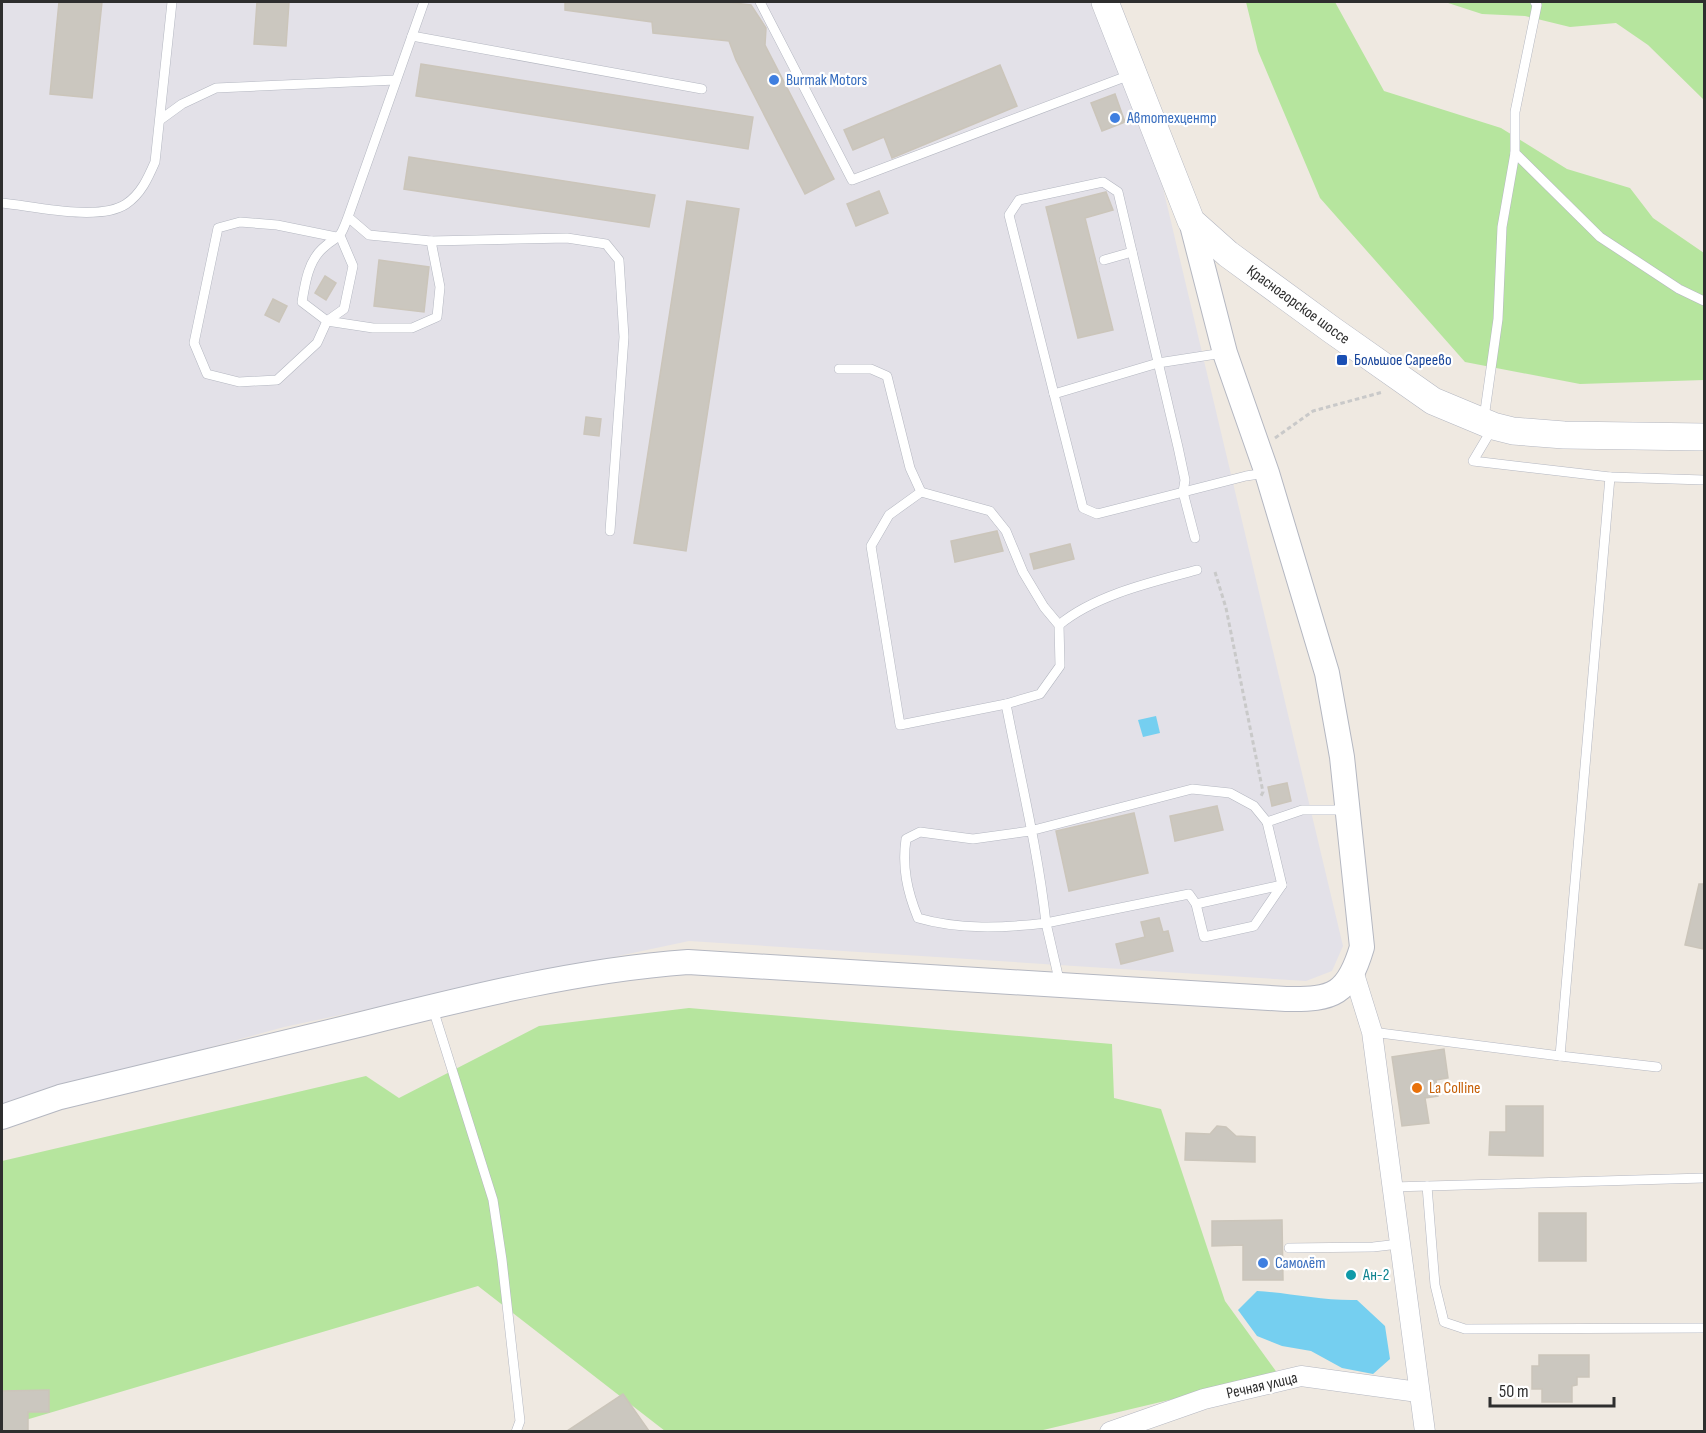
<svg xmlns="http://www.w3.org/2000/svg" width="1706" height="1433" viewBox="0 0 1706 1433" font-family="'Sofia Sans Condensed',sans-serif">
  <rect width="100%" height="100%" fill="#efe9e1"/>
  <path fill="#e3e1e8" d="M2,2H1090L1158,167L1343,946L1332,971L1306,981L689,941L284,1027L2,1104Z"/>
  <g fill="#b6e59e">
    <path d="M1246,2H1335L1384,91L1501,128L1567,169L1630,188L1653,218L1704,253V380L1580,384L1465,362L1320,198L1258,51Z"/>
    <path d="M1445,2H1704V100L1648,45L1616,23L1570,27L1525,16L1482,14Z"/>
    <path d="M689,1008L1112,1044L1114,1098L1161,1109L1225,1301L1278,1374L1039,1431H665L478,1286L2,1427V1161L366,1076L399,1098L539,1026Z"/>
  </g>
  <g fill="#75cff0">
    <path d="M1156,716L1160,733L1143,737L1138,720Z"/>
    <path d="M1257,1291C1291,1293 1324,1301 1357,1300L1385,1326L1390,1359L1373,1374L1342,1368L1311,1351L1282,1346L1257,1336L1238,1310Z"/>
  </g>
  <g fill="#cbc7bf" stroke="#cbc5ba" stroke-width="1.5">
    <path d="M59,2H102L92,98L50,94Z"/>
    <path d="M257,2H289L286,46L254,44Z"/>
    <path d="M565,2H726L751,5L766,28L765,45L834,179L805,194L736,60L729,41L653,33L652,22L565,10Z"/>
    <path d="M421,64L753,117L748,149L416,96Z"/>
    <path d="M1000,65L1017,106L892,158L884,137L853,150L844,130Z"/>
    <path d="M1115,94L1125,122L1102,131L1091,103Z"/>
    <path d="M409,157L655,195L649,227L404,189Z"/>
    <path d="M879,191L888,213L856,226L847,204Z"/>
    <path d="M1106,192L1113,210L1085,218L1113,330L1078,338L1046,207Z"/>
    <path d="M687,201L739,209L686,551L634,543Z"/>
    <path d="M379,260L429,267L424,312L374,306Z"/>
    <path d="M325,276L336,283L326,300L315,293Z"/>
    <path d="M273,299L287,306L279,322L265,315Z"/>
    <path d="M586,417L601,419L599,436L584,434Z"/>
    <path d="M997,531L1003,551L955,562L951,541Z"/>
    <path d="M1070,544L1074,559L1034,569L1030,554Z"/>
    <path d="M1287,783L1291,801L1272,806L1268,787Z"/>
    <path d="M1217,806L1223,830L1175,841L1170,816Z"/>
    <path d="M1134,813L1148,873L1069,891L1056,831Z"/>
    <path d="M1699,884H1704V949L1685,945Z"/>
    <path d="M1159,918L1163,932L1168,931L1173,951L1121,964L1116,944L1145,937L1141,922Z"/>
    <path d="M1444,1049L1448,1078L1436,1080L1438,1096L1425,1098L1429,1123L1402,1126L1392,1057Z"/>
    <path d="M1506,1106H1543V1156L1489,1155L1490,1132H1506Z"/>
    <path d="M1217,1126L1226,1127L1236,1136L1255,1137V1162L1185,1160L1186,1133L1210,1134Z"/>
    <rect x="1539" y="1213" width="47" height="48"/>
    <path d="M1282,1220L1283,1280H1243V1245L1212,1246V1221Z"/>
    <path d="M1539,1355H1589V1377H1577V1385L1572,1386V1402H1542V1389H1532V1366H1539Z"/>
    <path d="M49,1390V1412H28V1431H2V1391Z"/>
    <path d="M623,1394L649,1431H567Z"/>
  </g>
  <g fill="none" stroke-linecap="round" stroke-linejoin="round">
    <defs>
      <g id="service">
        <path d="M760,2L852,180L1130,75"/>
        <path d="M1535,2L1537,5L1515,112V153L1600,237L1679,289L1704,301"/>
        <path d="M412,36L702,89"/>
        <path d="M160,120L182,104L216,88L396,80"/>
        <path d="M2,203C33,206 99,222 126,204C141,194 148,178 155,162L172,2"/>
        <path d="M348,217L369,235L431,241L440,287L437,317L412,328H373L327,321L302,302C305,284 308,262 322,249C340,232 338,244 348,217L424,2"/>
        <path d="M240,222L277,225L341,238L353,266L344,309L327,321L317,343L277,380L239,382L207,374L194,343L218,228Z"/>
        <path d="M431,241L567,238L606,244L619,260L624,337L610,531"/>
        <path d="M1104,260L1132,252"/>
        <path d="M1223,353L1158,363L1054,394L1083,508L1097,514L1246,476L1266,473"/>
        <path d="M839,369H871L887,376L910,468L921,492L889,515L871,546L900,725L1006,704C1020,777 1038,850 1046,923C1004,928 959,930 918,918C907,891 902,867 906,839L920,832L973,839L1030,831L1192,789L1230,793L1254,806L1267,822"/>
        <path d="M1054,394L1009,215L1019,200L1103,182L1118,192L1178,447L1185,480L1183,492L1195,538"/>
        <path d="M1484,418L1498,319L1502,227L1515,153"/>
        <path d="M1610,477L1704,480"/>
        <path d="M921,492L990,511L1006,531L1023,572L1044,607L1059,625L1060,666L1040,694L1006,704"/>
        <path d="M1059,625C1095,595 1152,582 1197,570"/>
        <path d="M1196,904L1282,885"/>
        <path d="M1060,984L1046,923L1189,894L1196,904L1204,937L1254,926L1282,885L1267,822L1302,810H1345"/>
        <path d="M433,1009L493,1200L502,1260L520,1421L516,1432"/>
        <path d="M1372,1032L1560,1056L1610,477L1473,461L1492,429"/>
        <path d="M1560,1056L1657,1067"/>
        <path d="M1427,1186L1435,1285L1444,1322L1465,1329L1704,1328"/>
        <path d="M1392,1187L1704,1178"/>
        <path d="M1289,1248L1373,1247L1399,1244"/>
      </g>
      <g id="minor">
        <path d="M1354,974L1372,1032L1425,1432"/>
        <path d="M1110,1432L1204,1399L1301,1376L1418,1392"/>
      </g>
      <path id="tertiary" d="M2,1117L60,1097C161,1073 261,1048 362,1024C470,997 578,970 688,962L1286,999C1334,1000 1348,994 1362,947L1342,757L1327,673L1267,473L1225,353L1191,221"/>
      <path id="secondary" d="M1105,2L1191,221L1228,254L1332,330L1433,401L1493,426L1513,431L1564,435L1704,437"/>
    </defs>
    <use href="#service" stroke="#b4b7c1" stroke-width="10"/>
    <use href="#minor" stroke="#b4b7c1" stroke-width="21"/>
    <use href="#tertiary" stroke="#b4b7c1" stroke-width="26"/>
    <use href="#secondary" stroke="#b4b7c1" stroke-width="28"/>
    <g stroke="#c9c9c9" stroke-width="3" stroke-dasharray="4.5 3" stroke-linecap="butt">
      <path d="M1275,438L1313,411L1383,392"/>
      <path d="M1215,572L1226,608L1263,792L1261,796"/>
    </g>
    <use href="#service" stroke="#fff" stroke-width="9"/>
    <use href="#minor" stroke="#fff" stroke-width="20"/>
    <use href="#tertiary" stroke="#fff" stroke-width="24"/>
    <use href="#secondary" stroke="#fff" stroke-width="27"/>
  </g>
  <g fill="#3f7fe0" stroke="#fff" stroke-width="2">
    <circle cx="774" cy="80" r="6"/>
    <circle cx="1115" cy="118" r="6"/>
    <circle cx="1263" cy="1263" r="6"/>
  </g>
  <rect fill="#1a4fb4" stroke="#fff" stroke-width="2" x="1336" y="354" width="12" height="12" rx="3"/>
  <circle fill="#e8710a" stroke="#fff" stroke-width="2" cx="1417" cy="1088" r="6"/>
  <circle fill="#0f9aa8" stroke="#fff" stroke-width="2" cx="1351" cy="1275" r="6"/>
  <g text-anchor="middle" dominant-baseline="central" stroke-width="4.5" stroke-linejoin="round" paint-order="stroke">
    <g font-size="16" fill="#366cbe" stroke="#fff" text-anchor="start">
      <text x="786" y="80">Burmak Motors</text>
      <text x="1127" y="118">Автотехцентр</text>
      <text x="1275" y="1263">Самолёт</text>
    </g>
    <g font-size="16" fill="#2e2e2e" stroke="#fff">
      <text transform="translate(1298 305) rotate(36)">Красногорское шоссе</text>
      <text transform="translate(1262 1386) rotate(-13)">Речная улица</text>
    </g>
    <g font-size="16" fill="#164399" stroke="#fff" text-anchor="start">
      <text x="1354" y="360">Большое Сареево</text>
    </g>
    <g font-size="16" fill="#c56008" stroke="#fff" text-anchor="start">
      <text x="1429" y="1088">La Colline</text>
    </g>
    <g font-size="16" fill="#0d838f" stroke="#fff" text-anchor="start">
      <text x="1363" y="1275">Ан-2</text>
    </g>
  </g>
  <rect width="1706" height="1433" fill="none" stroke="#2e2e2e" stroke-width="6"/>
  <path d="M1490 1397v9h124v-9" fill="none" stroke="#2e2e2e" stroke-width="3"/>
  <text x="1499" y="1397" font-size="18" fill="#2e2e2e" stroke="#ffffff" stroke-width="4.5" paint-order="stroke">50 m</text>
</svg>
